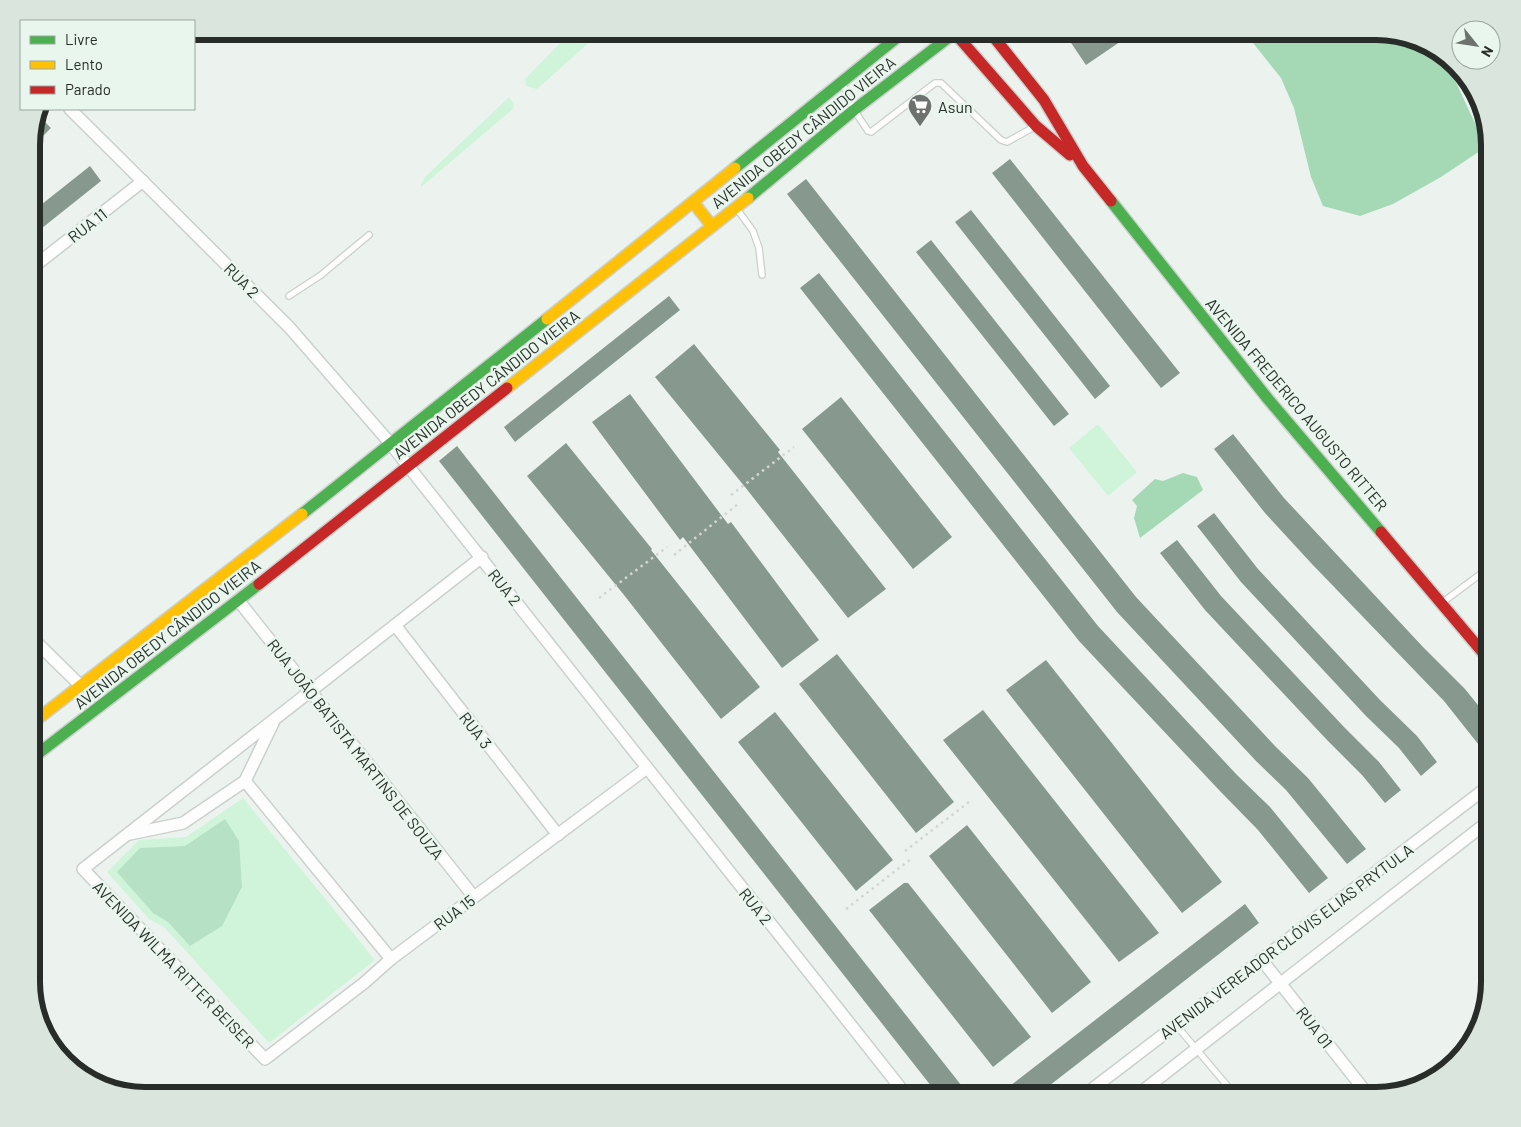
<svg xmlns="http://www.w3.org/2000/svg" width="1521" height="1127" viewBox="0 0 1521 1127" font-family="Barlow,sans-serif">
  <rect width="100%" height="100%" fill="#ecf3ee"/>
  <g fill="#cff4da">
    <path d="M572,31H602L537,89L526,86L525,79Z"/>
    <path d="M509,97L514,105L513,109L421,187V184L425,177Z"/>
    <path d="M1098,424L1137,472L1108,496L1069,448Z"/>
    <path d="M243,798L375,960L269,1043L165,928L149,919L107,872L139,840L186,837Z"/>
  </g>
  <path fill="#b6e1c4" d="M225,819L239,841L242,887L222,926L190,946L168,922L153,913L117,872L140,848L185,846Z"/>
  <g fill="#a5d9b6">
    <path d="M1249,31H1377L1446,55L1454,65V78L1486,147L1441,177L1393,204L1360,216L1323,206L1311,177L1294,108L1281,78L1253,43Z"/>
    <path d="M1183,473L1197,477L1203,490L1140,538L1134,518L1137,506L1132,500L1155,479L1163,481Z"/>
  </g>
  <g fill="#87998e">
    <path d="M1063,31H1136L1086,65Z"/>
    <path d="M38,115L51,128L32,147V137Z"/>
    <path d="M1010,159L1180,373L1161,388L992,173Z"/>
    <path d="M90,166L101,181L32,236V212Z"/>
    <path d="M806,179L1136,597L1275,746L1308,778L1366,849L1347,864L1286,790L1256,761L1117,612L787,194Z"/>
    <path d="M971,210L1110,386L1095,399L955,222Z"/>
    <path d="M931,240L1069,414L1054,426L916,252Z"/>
    <path d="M819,273L1098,626L1237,775L1270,807L1328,878L1309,893L1258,830L1219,790L1079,641L800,288Z"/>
    <path d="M669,296L680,310L515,442L504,427Z"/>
    <path d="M694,344L780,450L778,452L886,589L848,618L745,487L655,377Z"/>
    <path d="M630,394L728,524L731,522L819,640L782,668L683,537L680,540L592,422Z"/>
    <path d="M841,397L952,537L913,569L802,429Z"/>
    <path d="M1233,434L1284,498L1423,647L1465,689L1490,720V759L1444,701L1311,563L1265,513L1234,474L1214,449Z"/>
    <path d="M566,443L652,549L651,550L760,687L721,719L624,595L527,476Z"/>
    <path d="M457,446L965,1090L957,1096H939L439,461Z"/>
    <path d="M1214,513L1258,569L1380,700L1417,736L1437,762L1421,776L1399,748L1366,716L1241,582L1197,526Z"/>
    <path d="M1177,540L1221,596L1344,727L1379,762L1401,790L1385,803L1362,775L1327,740L1205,610L1160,553Z"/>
    <path d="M837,654L954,802L916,833L799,684Z"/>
    <path d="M1046,660L1222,882L1182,913L1006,690Z"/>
    <path d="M983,710L1159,933L1119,962L943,740Z"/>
    <path d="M775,712L893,860L856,891L738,742Z"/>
    <path d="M967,825L1091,982L1052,1013L929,856Z"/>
    <path d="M904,883H908L1031,1037L993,1067L869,910Z"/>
    <path d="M1245,904L1259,923L1036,1096H997Z"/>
  </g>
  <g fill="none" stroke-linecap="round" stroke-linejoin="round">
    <defs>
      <g id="lane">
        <path d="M843,84L854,110L868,131L871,132L935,83H941L1001,140L1007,142L1034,127"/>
        <path d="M737,209L753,231L759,248L762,275"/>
        <path d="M289,296L321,275L369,235"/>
        <path d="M1443,602L1490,567"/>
        <path d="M1176,1025L1236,1096"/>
      </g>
      <g id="street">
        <path d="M70,109L289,327L390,443L907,1096"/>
        <path d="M32,268L143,181"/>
        <path d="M482,557L83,869L265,1059L364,983L391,959L647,768"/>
        <path d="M238,600L474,897"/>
        <path d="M395,625L558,835"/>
        <path d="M31,637L81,686"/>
        <path d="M245,781L391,959"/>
        <path d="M130,834L183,823L245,781L273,723"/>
        <path d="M1261,959L1369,1096"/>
        <path d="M1083,1096L1490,785"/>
        <path d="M1136,1096L1490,820"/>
      </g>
      <g id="fast">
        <path d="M735,168L905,31"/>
        <path d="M748,198L854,110L957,31"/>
        <path d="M1111,201L1268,399L1381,532"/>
        <path d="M302,514L547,319"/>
        <path d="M31,759L259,584"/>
      </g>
      <g id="slow">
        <path d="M693,202L712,226"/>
        <path d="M547,319L735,168"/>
        <path d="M507,388L748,198"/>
        <path d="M31,724L302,514"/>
      </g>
      <g id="jam">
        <path d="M953,31L1036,126L1070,155"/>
        <path d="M989,31L1044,100L1083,166L1111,201"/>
        <path d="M1381,532L1490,661"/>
        <path d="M259,584L507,388"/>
      </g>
    </defs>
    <use href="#lane" stroke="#cbd0cc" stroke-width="8"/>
    <use href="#street" stroke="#cbd0cc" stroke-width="14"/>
    <use href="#fast" stroke="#cbd0cc" stroke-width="14"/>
    <use href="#slow" stroke="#cbd0cc" stroke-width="14"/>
    <use href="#jam" stroke="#cbd0cc" stroke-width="14"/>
    <g stroke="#d3d5d4" stroke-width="2.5" stroke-dasharray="2.5 4" stroke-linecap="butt">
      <path d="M731,495L794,447"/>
      <path d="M674,555L738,504"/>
      <path d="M599,598L667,547"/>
      <path d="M905,851L969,802"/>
      <path d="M846,909L911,859"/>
    </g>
    <use href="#lane" stroke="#fcfdfc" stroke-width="5.5"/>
    <use href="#street" stroke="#fcfdfc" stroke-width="11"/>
    <use href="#fast" stroke="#4caf50" stroke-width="11"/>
    <use href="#slow" stroke="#ffc107" stroke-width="11"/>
    <use href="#jam" stroke="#c62828" stroke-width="11"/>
  </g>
  <defs>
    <symbol id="supermarket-pin" viewBox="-11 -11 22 30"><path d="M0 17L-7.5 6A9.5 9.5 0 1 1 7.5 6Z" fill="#6d726e" stroke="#e9f6ed"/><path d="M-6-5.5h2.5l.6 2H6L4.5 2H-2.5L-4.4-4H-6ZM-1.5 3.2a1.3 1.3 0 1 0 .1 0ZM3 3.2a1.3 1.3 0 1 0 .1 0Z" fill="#fff"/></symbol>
  </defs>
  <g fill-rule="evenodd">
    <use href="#supermarket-pin" x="906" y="92" width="28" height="38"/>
  </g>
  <g text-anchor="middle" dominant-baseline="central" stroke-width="5" stroke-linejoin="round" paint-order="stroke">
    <g font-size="16" fill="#282d29" stroke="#e9f6ed" text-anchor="start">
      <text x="938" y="106">Asun</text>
    </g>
    <g font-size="16" fill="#282d29" stroke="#e9f6ed">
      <text transform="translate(803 132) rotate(-39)">AVENIDA OBEDY CÂNDIDO VIEIRA</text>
      <text transform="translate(87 225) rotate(-38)">RUA 11</text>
      <text transform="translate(242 280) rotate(45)">RUA 2</text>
      <text transform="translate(486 384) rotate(-38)">AVENIDA OBEDY CÂNDIDO VIEIRA</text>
      <text transform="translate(1297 404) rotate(50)">AVENIDA FREDERICO AUGUSTO RITTER</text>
      <text transform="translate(505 587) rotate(52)">RUA 2</text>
      <text transform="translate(167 634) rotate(-38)">AVENIDA OBEDY CÂNDIDO VIEIRA</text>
      <text transform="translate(476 730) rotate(52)">RUA 3</text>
      <text transform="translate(356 749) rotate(52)">RUA JOÃO BATISTA MARTINS DE SOUZA</text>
      <text transform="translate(756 906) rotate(52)">RUA 2</text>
      <text transform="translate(454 912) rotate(-37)">RUA 15</text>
      <text transform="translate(1286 941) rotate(-37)">AVENIDA VEREADOR CLÓVIS ELIAS PRYTULA</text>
      <text transform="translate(174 964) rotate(46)">AVENIDA WILMA RITTER BEISER</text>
      <text transform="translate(1315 1027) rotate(52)">RUA 01</text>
    </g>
  </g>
  <path d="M0 0H1521V1127H0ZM145 40H1376A105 105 0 0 1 1481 145V982A105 105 0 0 1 1376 1087H145A105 105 0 0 1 40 982V145A105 105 0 0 1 145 40Z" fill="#dae6dd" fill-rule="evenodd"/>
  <path fill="none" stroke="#282d29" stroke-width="6" d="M145 40H1376A105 105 0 0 1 1481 145V982A105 105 0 0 1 1376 1087H145A105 105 0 0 1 40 982V145A105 105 0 0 1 145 40Z"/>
  <rect x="20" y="20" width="175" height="90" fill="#e9f6ed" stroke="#9ca69f"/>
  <rect x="30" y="36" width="25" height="8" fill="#4caf50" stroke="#9ca69f"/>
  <text x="65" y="45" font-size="15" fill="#282d29">Livre</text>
  <rect x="30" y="61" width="25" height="8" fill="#ffc107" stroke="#9ca69f"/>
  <text x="65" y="70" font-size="15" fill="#282d29">Lento</text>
  <rect x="30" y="86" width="25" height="8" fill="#c62828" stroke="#9ca69f"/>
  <text x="65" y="95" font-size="15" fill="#282d29">Parado</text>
  <g transform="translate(1476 45) rotate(120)"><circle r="24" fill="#e9f6ed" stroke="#9ca69f"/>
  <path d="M0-4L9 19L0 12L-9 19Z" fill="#6d726e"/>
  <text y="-8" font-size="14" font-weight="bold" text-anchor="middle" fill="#282d29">N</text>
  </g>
</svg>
